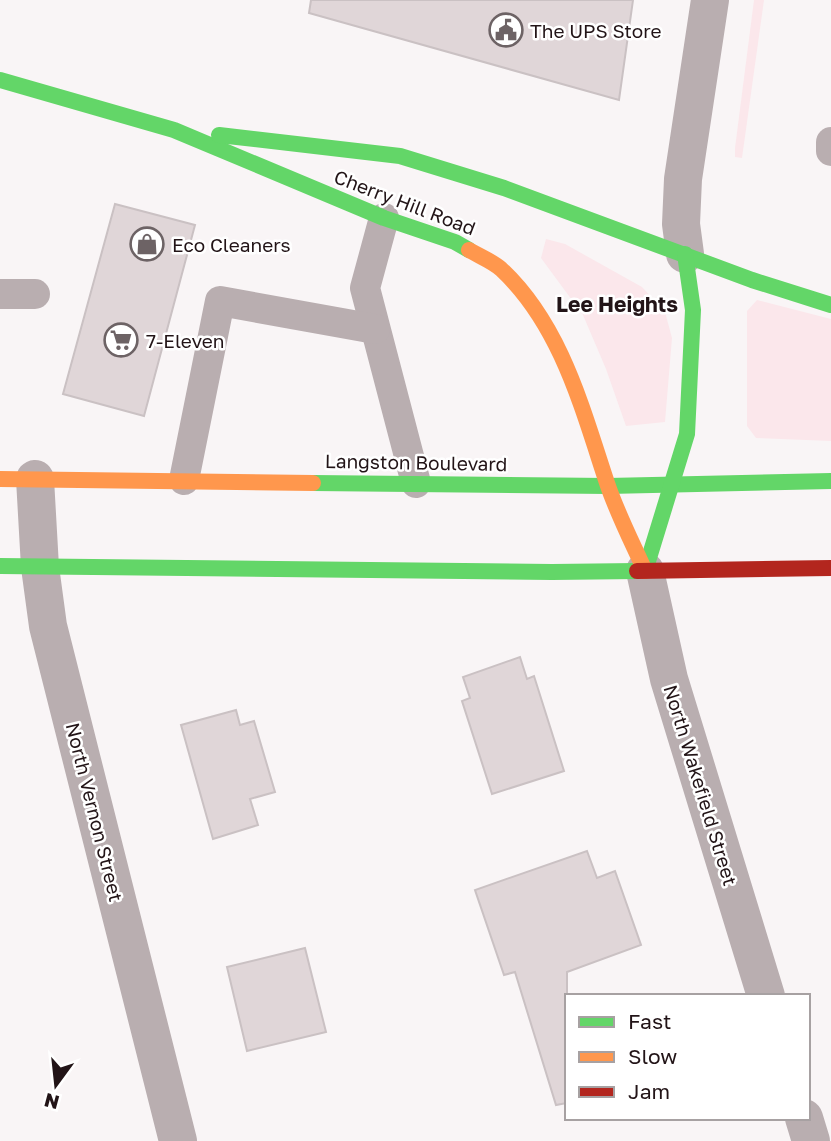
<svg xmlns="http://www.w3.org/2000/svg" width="831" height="1141" viewBox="0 0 831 1141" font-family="'Golos Text',sans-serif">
  <rect width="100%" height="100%" fill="#f9f5f6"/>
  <g fill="#fbe7eb">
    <path d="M754,0H764L742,158L735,157V148Z"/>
    <path d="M546,239L565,244L642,287L665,312L672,338L665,422L626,426L606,369L583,315L541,258Z"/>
    <path d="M757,300L831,319V441L756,438L747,426V311Z"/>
  </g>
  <g fill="#e0d6d8" stroke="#cac1c3" stroke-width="2">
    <path d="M311,0H633L619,100L309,13Z"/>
    <path d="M115,204L195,225L144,416L63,394Z"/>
    <path d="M520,657L527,679L534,676L564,771L492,794L462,701L470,698L463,677Z"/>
    <path d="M236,710L240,725L254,721L275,792L250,799L258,825L213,839L181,725Z"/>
    <path d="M587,851L597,878L615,871L641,945L567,972V1103L556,1105L515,972L504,975L475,890Z"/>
    <path d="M305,948L326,1032L247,1051L227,967Z"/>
  </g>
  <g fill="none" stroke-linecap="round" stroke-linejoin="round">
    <g stroke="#b9aeb0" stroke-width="30">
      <path d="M831,142V151"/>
      <path d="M384,218L365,288L416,483"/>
      <path d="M0,294H35"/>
      <path d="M184,480L220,301L375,329"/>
    </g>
    <g stroke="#b9aeb0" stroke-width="38">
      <path d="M685,254L681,224L683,179L710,0"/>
      <path d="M35,479L40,567L48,626L178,1141"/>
      <path d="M645,571L669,679L766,996"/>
      <path d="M804,1118L811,1141"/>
    </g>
    <g stroke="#63d668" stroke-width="16">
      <path d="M0,80L174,130L384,218L455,242L469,250"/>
      <path d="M219,135L400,156L504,188L752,280L831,305"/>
      <path d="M313,483L608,486L831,481"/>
      <path d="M0,566L552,572L637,571"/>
      <path d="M645,571L687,434L693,310L685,254"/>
    </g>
    <g stroke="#ff974d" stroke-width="16">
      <path d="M469,250C479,256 492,261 501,269C561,325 582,408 607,483C617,513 632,542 645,571"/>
      <path d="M0,479L313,483"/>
    </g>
    <path stroke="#b3261e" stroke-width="16" d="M637,571L831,568"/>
  </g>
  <defs>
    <symbol id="civic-ring" viewBox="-11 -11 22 22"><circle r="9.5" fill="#fff" stroke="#6d6365" stroke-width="1.5"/><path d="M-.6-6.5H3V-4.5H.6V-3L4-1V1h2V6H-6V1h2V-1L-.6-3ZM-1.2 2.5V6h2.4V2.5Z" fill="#6d6365"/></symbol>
    <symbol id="shop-ring" viewBox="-11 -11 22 22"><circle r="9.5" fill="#fff" stroke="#6d6365" stroke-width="1.5"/><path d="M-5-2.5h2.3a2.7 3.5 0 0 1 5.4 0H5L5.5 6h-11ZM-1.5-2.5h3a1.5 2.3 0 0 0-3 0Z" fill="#6d6365"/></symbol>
    <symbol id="supermarket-ring" viewBox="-11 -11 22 22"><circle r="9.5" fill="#fff" stroke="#6d6365" stroke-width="1.5"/><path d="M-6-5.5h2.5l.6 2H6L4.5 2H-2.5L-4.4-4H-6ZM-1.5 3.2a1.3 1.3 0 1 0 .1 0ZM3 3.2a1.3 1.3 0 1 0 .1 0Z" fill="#6d6365"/></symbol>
  </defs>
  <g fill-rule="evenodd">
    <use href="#civic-ring" x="487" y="11" width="38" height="38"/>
    <use href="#shop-ring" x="128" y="225" width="38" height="38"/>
    <use href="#supermarket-ring" x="102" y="321" width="38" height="38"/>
  </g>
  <g text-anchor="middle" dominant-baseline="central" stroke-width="5" stroke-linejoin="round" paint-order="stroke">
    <g font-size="19" fill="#221417" stroke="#fff" text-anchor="start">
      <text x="530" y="30">The UPS Store</text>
      <text x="172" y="244">Eco Cleaners</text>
      <text x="146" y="340">7-Eleven</text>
    </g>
    <g font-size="19" fill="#221417" stroke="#fff">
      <text transform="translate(405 202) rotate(21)">Cherry Hill Road</text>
      <text transform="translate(416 462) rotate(1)">Langston Boulevard</text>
      <text transform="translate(701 785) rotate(73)">North Wakefield Street</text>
      <text transform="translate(95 812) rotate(76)">North Vernon Street</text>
    </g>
    <g font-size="21" font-weight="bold" fill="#221417" stroke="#fff">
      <text x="617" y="304">Lee Heights</text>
    </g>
  </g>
  <rect x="565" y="994" width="245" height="126" fill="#ffffff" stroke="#a7a1a2" stroke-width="2"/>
  <rect x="579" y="1017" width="35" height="10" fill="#63d668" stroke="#a7a1a2" stroke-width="2"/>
  <text x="628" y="1029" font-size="21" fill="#221417">Fast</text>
  <rect x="579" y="1052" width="35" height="10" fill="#ff974d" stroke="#a7a1a2" stroke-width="2"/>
  <text x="628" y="1064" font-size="21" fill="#221417">Slow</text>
  <rect x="579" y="1087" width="35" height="10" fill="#b3261e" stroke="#a7a1a2" stroke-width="2"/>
  <text x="628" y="1099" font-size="21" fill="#221417">Jam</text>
  <g transform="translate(56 1085) rotate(195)" stroke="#ffffff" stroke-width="5" paint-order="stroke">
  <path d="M0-5L12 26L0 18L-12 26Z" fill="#221417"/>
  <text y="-10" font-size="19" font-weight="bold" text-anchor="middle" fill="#221417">N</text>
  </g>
</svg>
